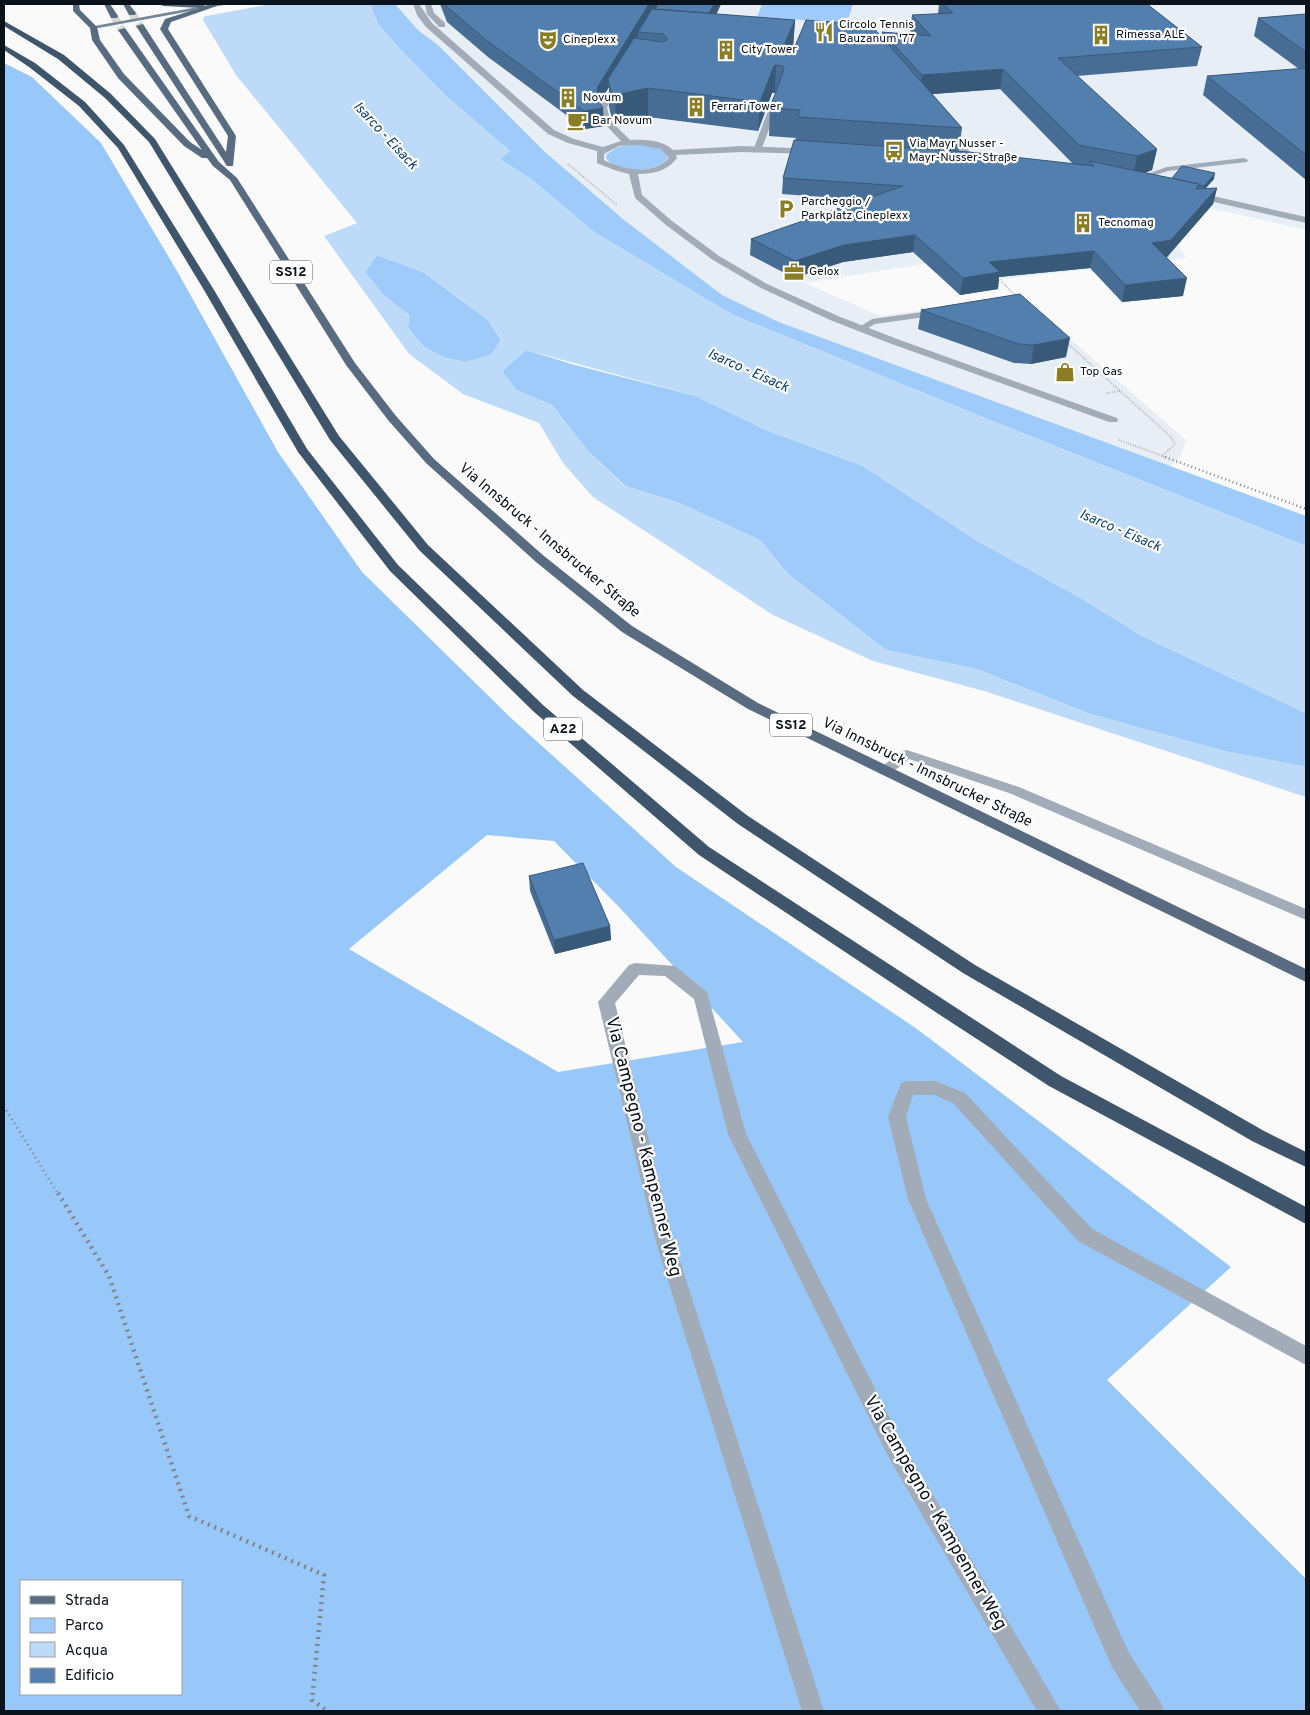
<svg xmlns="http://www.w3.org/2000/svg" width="1310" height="1715" viewBox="0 0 1310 1715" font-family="Overpass,sans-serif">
  <rect width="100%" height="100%" fill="#fafafa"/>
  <path fill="#e8eef6" d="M395,4H1306V230L1145,193L1186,258L1002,279L979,255L805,283L880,316L1022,297L1186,440L1180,456L1171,466L779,322L722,295L623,219L544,151L437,44L419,31Z"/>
  <g fill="#9fcbfa">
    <path d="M370,4H395L419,31L437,44L544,151L623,219L722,295L779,322L1306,516V546L997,423L733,315L594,232L531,179L500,159L510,151L446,96L397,46L378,24Z"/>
    <path d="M762,4H853L847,23L757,17Z"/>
    <path d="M638,144C649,146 664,145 668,158C657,173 617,175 606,158L607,154L618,147Z"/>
    <path d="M377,255L423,272L488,320L501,340L491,355L466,362L445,358L424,347L408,328L409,315L383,295L365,272Z"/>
    <path d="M526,350L575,365L696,396L766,430L863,466L976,540L1079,597L1144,637L1306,713V767L1224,751L1090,714L976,669L886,650L788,574L760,540L679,503L625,486L588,451L552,405L516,390L502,371Z"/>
  </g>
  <path fill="#98c7f9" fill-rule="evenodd" d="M4,63L32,77L101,143L177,271L278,452L362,572L511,718L676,867L917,1029L1231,1267L1107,1380L1306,1579V1711H4ZM487,835L554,841L619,907L743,1042L558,1072L349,949ZM21,1581H181V1694H21Z"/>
  <path fill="#bedaf9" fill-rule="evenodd" d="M196,4H370L378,24L397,46L446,96L510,151L500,159L531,179L594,232L733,315L997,423L1306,546V713L1144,637L1079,597L976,540L863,466L766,430L696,396L526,350L502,371L516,390L552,405L588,451L624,486L679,503L760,540L788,574L886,650L976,669L1090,714L1224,751L1306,767V797L984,691L873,661L773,615L593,497L563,463L539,423L463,394L409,354L324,236L357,223L236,75L203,20L205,12ZM377,255L423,272L488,320L501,340L491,355L466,362L445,358L424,347L408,328L409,315L383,295L365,272Z"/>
  <path fill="#fafafa" d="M194,4H271L201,17L203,13Z"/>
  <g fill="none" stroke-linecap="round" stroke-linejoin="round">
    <g stroke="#d6d7d9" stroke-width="8" stroke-dasharray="8 4" stroke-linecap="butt">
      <path d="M132,13L140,26"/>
      <path d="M114,16L122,30"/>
    </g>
    <g stroke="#808489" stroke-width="2" stroke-dasharray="0.5 2" stroke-linecap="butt">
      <path d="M568,164L617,205"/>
      <path d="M998,278L1018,298"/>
      <path d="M1067,343L1170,436L1175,444L1162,456"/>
      <path d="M1107,393L1120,391"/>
      <path d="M1119,440L1168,458"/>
    </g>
    <path stroke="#808489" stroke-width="2.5" stroke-dasharray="1 3" stroke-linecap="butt" d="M1165,457L1306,509"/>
    <path stroke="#808489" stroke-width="3" stroke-dasharray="1 4" stroke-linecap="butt" d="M4,1106L58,1194"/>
    <path stroke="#808489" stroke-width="4.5" stroke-dasharray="2 5" stroke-linecap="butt" d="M58,1193L109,1276L189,1516L324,1575L312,1700L327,1711"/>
    <g fill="#a2acb8" fill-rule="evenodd">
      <path d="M773,97L780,99L762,148L755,150L754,148Z"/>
      <path d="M944,130H950L978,161V165H972L944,134Z"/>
      <path d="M1244,158L1248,160L1247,162L1168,171L1134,182L1130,180L1167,167Z"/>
      <path d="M937,310L942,313L940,315L875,324L861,332L856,329L872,319Z"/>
      <path d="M907,750L1019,787L1306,909V920L1009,793L909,759L890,774H880L878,771L880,768L902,751Z"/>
    </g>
    <g fill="#a2acb8" fill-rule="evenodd">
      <path d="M413,4H419L432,23L554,130L574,139L603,147L621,141L602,121L599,107L617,78H620L624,80L607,107L610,120L630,140C644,139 663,140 673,150L742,146L814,149V153L811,154L742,152L676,155L677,158C667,171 654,174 638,174L642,195L672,221L719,256L767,284L838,316L897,339L1117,418L1118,420L1117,422H1109L889,343L830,320L761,288L713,260L666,225L635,198L629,174L614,170L597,163V151L568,143L548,134L426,27L417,15ZM639,145L661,149L669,158C652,176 624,170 604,160V154L619,146Z"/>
      <path d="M425,4H431L434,13L445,23V27H439L427,14Z"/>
      <path d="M1195,192L1306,217V223L1192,197L1191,195Z"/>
    </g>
    <g fill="#a2acb8" fill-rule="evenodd">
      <path d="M635,963L675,966L707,992L746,1134L904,1446L1061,1711H1037L890,1460L728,1134L694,999L665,976L639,975L615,1003L674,1242L824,1711H802L656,1242L598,1002L629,965Z"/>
      <path d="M907,1081H935L965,1093L1092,1229L1306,1346V1365L1078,1241L953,1103L934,1095H913L906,1117L926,1199L1128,1651L1161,1703L1164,1711H1140L1112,1667L908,1199L888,1117L901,1083Z"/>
    </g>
    <path fill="#778697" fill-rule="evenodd" d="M214,4H229L93,29L89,27Z"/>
    <g fill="#596b80" fill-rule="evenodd">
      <path d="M73,4H79L80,10L97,27L100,40L124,74L190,142L202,150L118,30L125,28L219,162L237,178L355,363L396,416L434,459L544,556L632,626L758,703L1306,969V982L748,709L622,632L536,562L426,463L388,420L346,365L230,180L213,166L207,158H202L184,146L118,78L92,40L90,28L73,11Z"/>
      <path d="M104,4H110L118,16L117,18H111Z"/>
      <path d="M123,4H129L136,13L135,15H129Z"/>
      <path d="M160,4H202L205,6L213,4L217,6L171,22L168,29L236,136L233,166H227L136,26L143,24L226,152L228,136L160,29L165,19L200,8L163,6Z"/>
    </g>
    <g fill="#3f556b" fill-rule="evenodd">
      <path d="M4,21L64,55L111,94L155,139L339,436L428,545L583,690L748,816L975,965L1264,1131L1306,1152V1167L1252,1141L963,973L738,824L573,696L420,551L330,440L149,142L105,98L58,59L4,26Z"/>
      <path d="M4,45L35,63L85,102L124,145L214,290L307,449L398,565L543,705L709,847L1061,1076L1306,1207V1224L1049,1086L940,1015L699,855L533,711L390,571L298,452L204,290L118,148L79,106L29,67L4,50Z"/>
    </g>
  </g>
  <g fill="#476d95" fill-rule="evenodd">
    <path d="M440,4H659L656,9L721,4L716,14L795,20L793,47L791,52L882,37V32L910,34L912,15L938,14L939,4H1147L1202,47L1197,66L1077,76L1157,149L1152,170L1145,173L1172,178L1214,179L1206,188H1217L1213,204L1167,257H1165L1183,296L1122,302L1090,268L999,277L998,289L960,295L913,252L843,262L794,278L750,255L751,239L863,200L782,194L783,178L796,138L769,136L770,108L776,93H772L758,131L648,117L616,123L612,119L609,107V87L600,102L604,126L585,129L488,57L447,22ZM1000,89L1073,164L959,151L962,128L932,94Z"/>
    <path d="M1306,14V180L1203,95L1207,76L1299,69L1254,36L1258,18Z"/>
    <path d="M1020,294L1066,357L1031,364L1014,363L918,329L921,310Z"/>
    <path d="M529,876L610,926L611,940L555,954L530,891Z"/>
  </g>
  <g fill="#395979">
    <path d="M649,4H659L642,32H638V39L608,79L609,87L597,106V88Z"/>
    <path d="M714,4H721L708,33V16Z"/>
    <path d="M795,20L793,47L784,68L782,50Z"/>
    <path d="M776,65L775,92L772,93L758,131L760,102L774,66Z"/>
    <path d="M1003,69L1000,89L920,95L922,75Z"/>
    <path d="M648,88V117L616,123L615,95Z"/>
    <path d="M603,108L604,126L585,129L584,111Z"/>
    <path d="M1157,149L1152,170L1133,177L1137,156Z"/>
    <path d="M1215,173L1214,179L1202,192L1204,186Z"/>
    <path d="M1217,188L1213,204L1167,257L1148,260L1152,243Z"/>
    <path d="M915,235L913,252L843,262L794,278L795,261L844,245Z"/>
    <path d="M1094,251L1090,268L999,277L998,289L960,295L963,278L989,262Z"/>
    <path d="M1187,278L1183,296L1122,302L1125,285Z"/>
    <path d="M1070,338L1066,357L1031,364L1034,345Z"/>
    <path d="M610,926L611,940L555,954L554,940Z"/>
  </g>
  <g fill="#527fad" stroke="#395979">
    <path d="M445,4H649L597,88L600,103L603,108L584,111L486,40L445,5Z"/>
    <path d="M660,4H714L709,13L657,9Z"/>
    <path d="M944,4H1147L1202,47L1058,58L1157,149L1137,156L1079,145L1003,69L922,75L882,32L931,36L912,15L953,13Z"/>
    <path d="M652,9L795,20L782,50L787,54L793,51L806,20L871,25L962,128L798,117L800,110L770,108L784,69L783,66L776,65L774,66L760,102L648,88L615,95L611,91L608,79L634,38L663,42L668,39L663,34L638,32Z"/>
    <path d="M1306,14V52L1258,18Z"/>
    <path d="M1306,68V155L1207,76Z"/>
    <path d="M794,140L969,152L1094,166L1089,161L1199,184L1196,189L1217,188L1171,240L1152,243L1187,278L1125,285L1094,251L989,262L1000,272L963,278L915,235L844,245L795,261L751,239L903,186L783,178Z"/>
    <path d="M1182,166L1215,173L1204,186L1199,185V184L1172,178Z"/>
    <path d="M1020,294L1070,338L1034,345L1018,344L921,310Z"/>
    <path d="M583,863L610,926L554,940L529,876Z"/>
  </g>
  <defs>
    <symbol id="restaurant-bare" viewBox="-9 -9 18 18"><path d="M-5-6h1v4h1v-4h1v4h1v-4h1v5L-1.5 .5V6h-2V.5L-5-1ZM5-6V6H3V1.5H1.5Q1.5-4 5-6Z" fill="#8a7d23" stroke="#fff" stroke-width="2.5" paint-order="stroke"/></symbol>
    <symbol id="building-bare" viewBox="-9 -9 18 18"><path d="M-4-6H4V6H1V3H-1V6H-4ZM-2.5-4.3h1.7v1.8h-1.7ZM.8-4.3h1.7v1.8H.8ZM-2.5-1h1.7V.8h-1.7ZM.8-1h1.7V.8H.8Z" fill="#8a7d23" stroke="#fff" stroke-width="2.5" paint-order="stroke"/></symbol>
    <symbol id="theatre-bare" viewBox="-9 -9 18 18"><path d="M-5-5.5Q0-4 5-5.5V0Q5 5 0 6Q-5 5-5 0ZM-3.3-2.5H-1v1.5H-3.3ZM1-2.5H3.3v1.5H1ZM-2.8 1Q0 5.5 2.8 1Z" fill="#8a7d23" stroke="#fff" stroke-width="2.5" paint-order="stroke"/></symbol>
    <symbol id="cafe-bare" viewBox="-9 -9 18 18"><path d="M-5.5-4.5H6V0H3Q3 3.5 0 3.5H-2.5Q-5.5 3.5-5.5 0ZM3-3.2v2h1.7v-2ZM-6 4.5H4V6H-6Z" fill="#8a7d23" stroke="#fff" stroke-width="2.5" paint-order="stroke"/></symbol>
    <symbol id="bus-bare" viewBox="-9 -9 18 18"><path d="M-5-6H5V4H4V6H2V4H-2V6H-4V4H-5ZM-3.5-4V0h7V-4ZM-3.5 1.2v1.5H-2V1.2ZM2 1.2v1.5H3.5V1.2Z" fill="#8a7d23" stroke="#fff" stroke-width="2.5" paint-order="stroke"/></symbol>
    <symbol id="parking-bare" viewBox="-9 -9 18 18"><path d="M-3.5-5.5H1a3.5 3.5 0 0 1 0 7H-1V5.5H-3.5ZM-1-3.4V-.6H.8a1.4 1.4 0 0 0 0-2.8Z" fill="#8a7d23" stroke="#fff" stroke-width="2.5" paint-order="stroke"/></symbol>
    <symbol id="office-bare" viewBox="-9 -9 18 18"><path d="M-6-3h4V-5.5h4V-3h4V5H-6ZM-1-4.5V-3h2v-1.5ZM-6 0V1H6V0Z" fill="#8a7d23" stroke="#fff" stroke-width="2.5" paint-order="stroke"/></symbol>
    <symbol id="shop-bare" viewBox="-9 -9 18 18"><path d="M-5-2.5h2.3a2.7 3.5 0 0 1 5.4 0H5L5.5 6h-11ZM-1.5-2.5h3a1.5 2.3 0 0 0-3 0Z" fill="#8a7d23" stroke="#fff" stroke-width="2.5" paint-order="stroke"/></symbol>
  </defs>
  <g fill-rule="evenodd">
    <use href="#restaurant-bare" x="810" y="18" width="28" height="28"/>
    <use href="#building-bare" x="1087" y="21" width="28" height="28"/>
    <use href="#theatre-bare" x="534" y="26" width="28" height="28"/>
    <use href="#building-bare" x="712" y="36" width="28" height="28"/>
    <use href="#building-bare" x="554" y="84" width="28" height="28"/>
    <use href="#building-bare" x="682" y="93" width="28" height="28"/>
    <use href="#cafe-bare" x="563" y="107" width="28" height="28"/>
    <use href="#bus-bare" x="880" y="137" width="28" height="28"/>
    <use href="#parking-bare" x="772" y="195" width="28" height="28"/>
    <use href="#building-bare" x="1069" y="209" width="28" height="28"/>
    <use href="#office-bare" x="780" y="258" width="28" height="28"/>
    <use href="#shop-bare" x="1051" y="358" width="28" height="28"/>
  </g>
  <g text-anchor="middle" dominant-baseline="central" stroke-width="4.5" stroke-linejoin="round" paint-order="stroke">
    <g font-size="12" fill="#0a121b" stroke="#fff" text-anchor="start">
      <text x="839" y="25">Circolo Tennis<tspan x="839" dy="14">Bauzanum '77</tspan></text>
      <text x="1116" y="35">Rimessa ALE</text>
      <text x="563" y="40">Cineplexx</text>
      <text x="741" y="50">City Tower</text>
      <text x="583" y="98">Novum</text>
      <text x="711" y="107">Ferrari Tower</text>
      <text x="592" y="121">Bar Novum</text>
      <text x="909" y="144">Via Mayr Nusser -<tspan x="909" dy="14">Mayr-Nusser-Straße</tspan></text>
      <text x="801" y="202">Parcheggio /<tspan x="801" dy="14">Parkplatz Cineplexx</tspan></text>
      <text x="1098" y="223">Tecnomag</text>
      <text x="809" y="272">Gelox</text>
      <text x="1080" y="372">Top Gas</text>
    </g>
    <g font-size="14" font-style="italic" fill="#0d3f6d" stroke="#fff">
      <text transform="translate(385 136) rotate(47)">Isarco - Eisack</text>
      <text transform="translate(748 371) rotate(24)">Isarco - Eisack</text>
      <text transform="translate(1120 531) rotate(23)">Isarco - Eisack</text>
    </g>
    <g fill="#fff" stroke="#54595f" stroke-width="1">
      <rect x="270" y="260.5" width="42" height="23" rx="4"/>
      <rect x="770" y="713.5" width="42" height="23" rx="4"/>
      <rect x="544" y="717.5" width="38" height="23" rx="4"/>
    </g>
    <g font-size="14" font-weight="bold" fill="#0a121b">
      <text x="291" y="272">SS12</text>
      <text x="791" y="725">SS12</text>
      <text x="563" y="729">A22</text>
    </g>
    <g font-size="15" fill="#0a121b" stroke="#fff">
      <text transform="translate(549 541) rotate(40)">Via Innsbruck - Innsbrucker Straße</text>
      <text transform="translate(927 773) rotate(26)">Via Innsbruck - Innsbrucker Straße</text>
    </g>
    <g font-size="18" fill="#0a121b" stroke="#fff">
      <text transform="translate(643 1147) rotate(76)">Via Campegno - Kampenner Weg</text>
      <text transform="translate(935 1513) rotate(60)">Via Campegno - Kampenner Weg</text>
    </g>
  </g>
  <rect width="1310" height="1715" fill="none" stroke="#0a121b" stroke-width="10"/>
  <rect x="20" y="1580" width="162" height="115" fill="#ffffff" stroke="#9da0a4"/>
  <rect x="30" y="1596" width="25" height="8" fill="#596b80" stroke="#9da0a4"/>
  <text x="65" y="1605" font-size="15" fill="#0a121b">Strada</text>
  <rect x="30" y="1618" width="25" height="15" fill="#9fcbfa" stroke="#9da0a4"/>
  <text x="65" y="1630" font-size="15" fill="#0a121b">Parco</text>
  <rect x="30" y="1642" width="25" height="15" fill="#bedaf9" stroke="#9da0a4"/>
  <text x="65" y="1655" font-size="15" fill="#0a121b">Acqua</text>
  <rect x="30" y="1668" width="25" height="15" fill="#527fad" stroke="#9da0a4"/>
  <text x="65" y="1680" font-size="15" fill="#0a121b">Edificio</text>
</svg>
